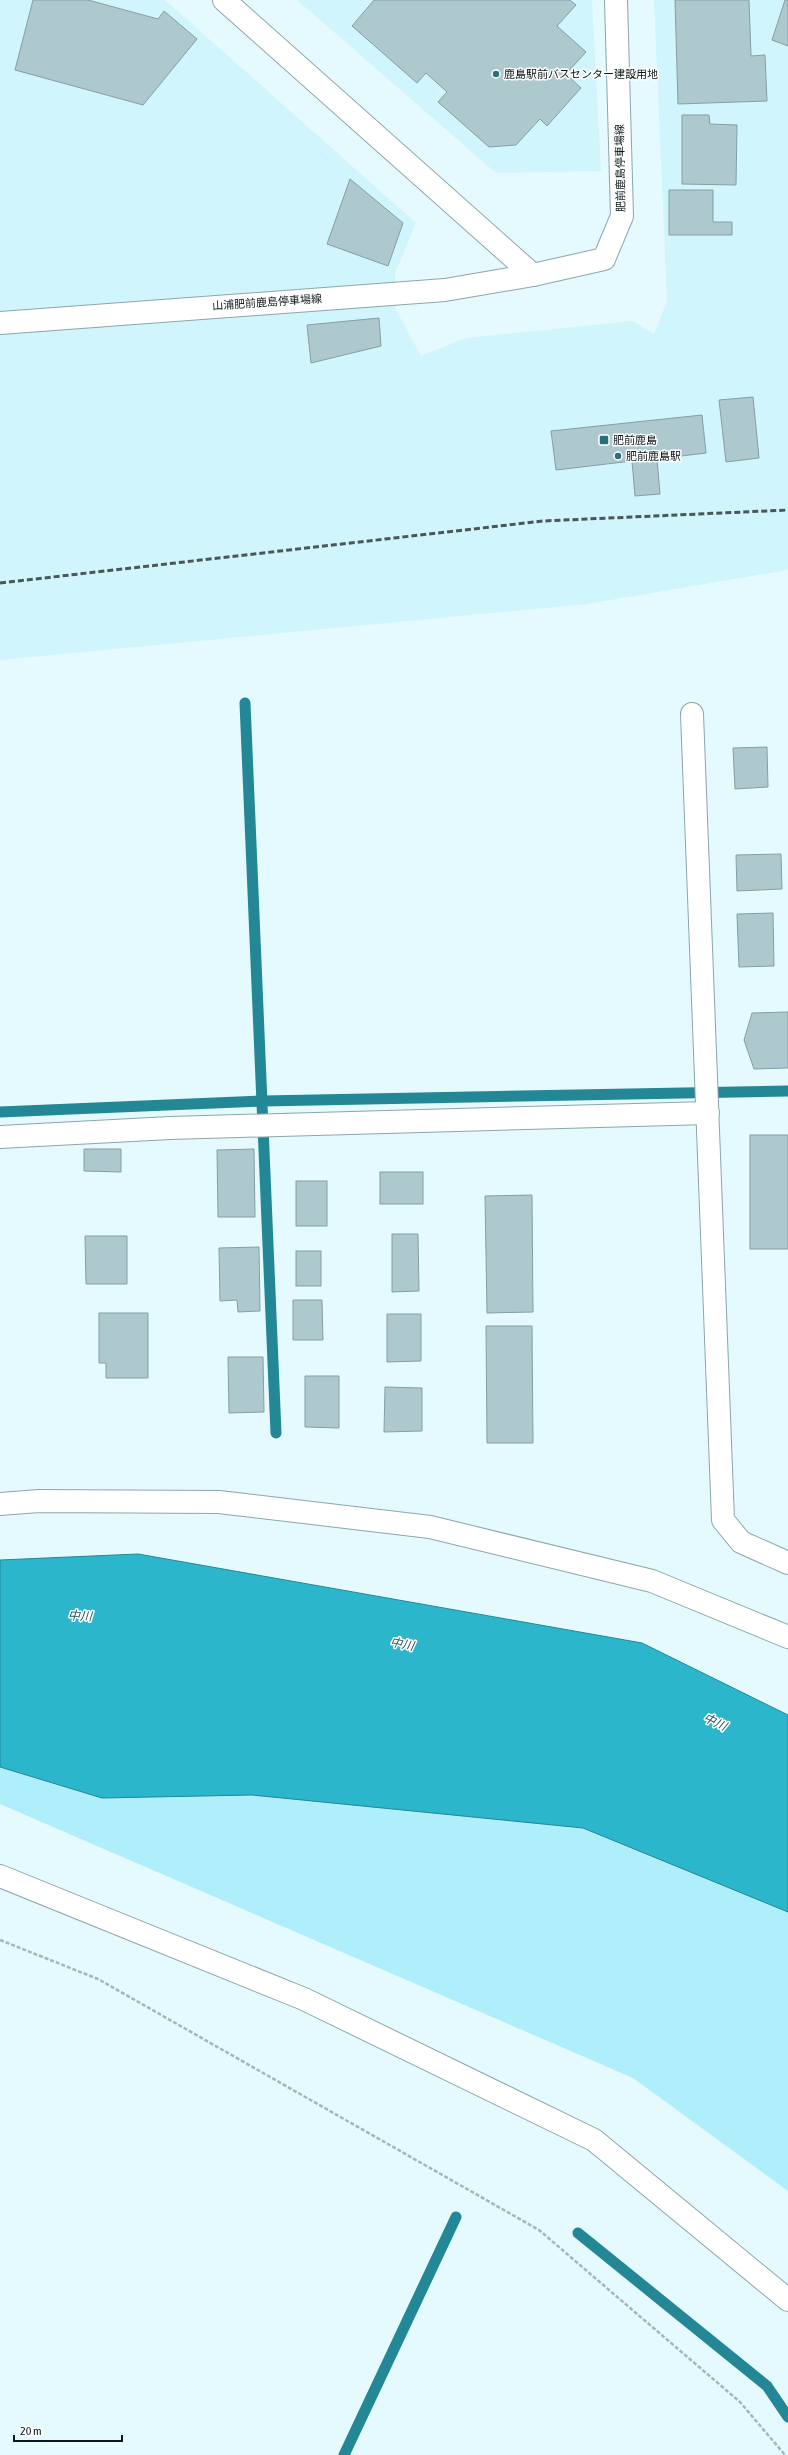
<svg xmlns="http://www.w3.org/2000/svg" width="788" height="2455" viewBox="0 0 788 2455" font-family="'Asap Condensed','Noto Sans JP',sans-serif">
  <rect width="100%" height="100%" fill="#e4fafe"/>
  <g fill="#d0f5fd">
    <path d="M0,0H165L416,223L395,273V308L421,356L466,338L632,321L654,334L667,301L654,0H788V570L587,604L0,660Z"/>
    <path d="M297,0H592L601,171L496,173Z"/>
  </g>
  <path fill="#aeeffb" d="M0,1632L788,1802V2191L633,2078L0,1804Z"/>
  <path fill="#2cb6cb" stroke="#238796" d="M138,1554L642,1643L788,1715V1912L583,1828L252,1795L102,1798L0,1767V1560Z"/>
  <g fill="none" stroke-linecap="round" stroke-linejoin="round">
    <g stroke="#238796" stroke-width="11">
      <path d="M245,703L276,1433"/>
      <path d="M0,1112L263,1101L788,1091"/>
      <path d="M578,2233L767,2386L788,2417"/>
      <path d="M344,2455L456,2217"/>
    </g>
  </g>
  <g fill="#aec9ce" stroke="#849fa4">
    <path d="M33,0H88L158,19L164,11L197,39L143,105L15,70Z"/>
    <path d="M374,0H570L576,5L557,26L586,52L566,74L581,88L547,126L540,119L516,145L489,147L438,102L447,92L426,73L417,83L352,26Z"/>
    <path d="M675,0H749L751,56L765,55L767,101L678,104Z"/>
    <path d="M785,0H788V46L772,40Z"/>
    <path d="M682,115H709L710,124L737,125L736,185L682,184Z"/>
    <path d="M350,179L403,223L388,266L327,244Z"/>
    <path d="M669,190H713V222H732V235H669Z"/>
    <path d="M379,318L381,346L311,363L307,325Z"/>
    <path d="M753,397L759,458L726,462L719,400Z"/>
    <path d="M702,415L706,453L657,459L660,494L635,496L632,461L556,470L551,431Z"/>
    <path d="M767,747L768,787L735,789L733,748Z"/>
    <path d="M781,854L782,889L737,891L736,855Z"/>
    <path d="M773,913L774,966L739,967L737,914Z"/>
    <path d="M788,1012V1068L754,1069L744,1040L752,1013Z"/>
    <rect x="750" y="1135" width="38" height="114"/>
    <path d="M84,1149H121V1172L84,1171Z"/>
    <path d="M254,1149L255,1217H218L217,1150Z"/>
    <rect x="380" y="1172" width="43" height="32"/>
    <rect x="296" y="1181" width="31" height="45"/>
    <path d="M532,1195L533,1312L487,1313L485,1196Z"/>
    <path d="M392,1234H418L419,1291L392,1292Z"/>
    <path d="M85,1236H127V1284H86Z"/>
    <path d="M259,1247L260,1311L238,1312L237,1300L220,1301L219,1248Z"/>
    <rect x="296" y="1251" width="25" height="35"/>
    <path d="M293,1300H322L323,1340H293Z"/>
    <path d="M99,1313H148V1378H106V1363H99Z"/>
    <path d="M387,1314H421V1361L387,1362Z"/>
    <path d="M486,1326H532L533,1443H487Z"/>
    <path d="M228,1357H263L264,1412L229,1413Z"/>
    <path d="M305,1376H339V1428L305,1427Z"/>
    <path d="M385,1387L422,1388V1431L384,1432Z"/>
  </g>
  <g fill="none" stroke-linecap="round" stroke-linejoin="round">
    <defs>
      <g id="minor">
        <path d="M224,0L533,275"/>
        <path d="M692,714L723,1520L741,1542L788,1563"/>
        <path d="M0,1137L170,1128L708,1113"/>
        <path d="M0,1504L39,1501L219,1502L430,1527L652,1581L788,1637"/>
        <path d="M0,1876L304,1999L594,2140L788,2300"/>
      </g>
      <path id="major" d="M0,323L445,290L533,275L604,259L622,216L616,0"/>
    </defs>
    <use href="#minor" stroke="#8ca6ab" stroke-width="24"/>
    <use href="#major" stroke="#8ca6ab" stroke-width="24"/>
    <path stroke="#a4b6ba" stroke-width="2.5" stroke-dasharray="4 2" stroke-linecap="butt" d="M0,1940L98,1979L539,2230L740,2402L785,2455"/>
    <use href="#minor" stroke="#fff" stroke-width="22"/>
    <use href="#major" stroke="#fff" stroke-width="22"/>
    <path stroke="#495759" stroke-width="3" stroke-dasharray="6 3" stroke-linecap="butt" d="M0,583L543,521L788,510"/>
  </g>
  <g fill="#28707c" stroke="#fff" stroke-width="1.5">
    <circle cx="496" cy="74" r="4"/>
    <rect x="599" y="435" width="10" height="10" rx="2"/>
    <circle cx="618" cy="456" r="4"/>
  </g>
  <g text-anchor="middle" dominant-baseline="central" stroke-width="3" stroke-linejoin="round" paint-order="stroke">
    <g font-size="11" fill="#0e181a" stroke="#fff" text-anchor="start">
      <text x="504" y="74">鹿島駅前バスセンター建設用地</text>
      <text x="613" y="440">肥前鹿島</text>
      <text x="626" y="456">肥前鹿島駅</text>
    </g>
    <g font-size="11" fill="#0e181a" stroke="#fff">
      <text transform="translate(620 168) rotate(-91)">肥前鹿島停車場線</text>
      <text transform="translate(267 302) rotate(-4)">山浦肥前鹿島停車場線</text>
    </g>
    <g font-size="12" font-style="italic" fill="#215760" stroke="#fff">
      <text transform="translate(80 1616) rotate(3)">中川</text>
      <text transform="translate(402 1644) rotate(11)">中川</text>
      <text transform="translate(715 1722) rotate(25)">中川</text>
    </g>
  </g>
  <path d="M14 2435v6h108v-6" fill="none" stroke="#0e181a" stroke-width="2"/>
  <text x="20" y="2435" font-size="12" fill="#0e181a" stroke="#ffffff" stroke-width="3" paint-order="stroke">20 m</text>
</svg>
